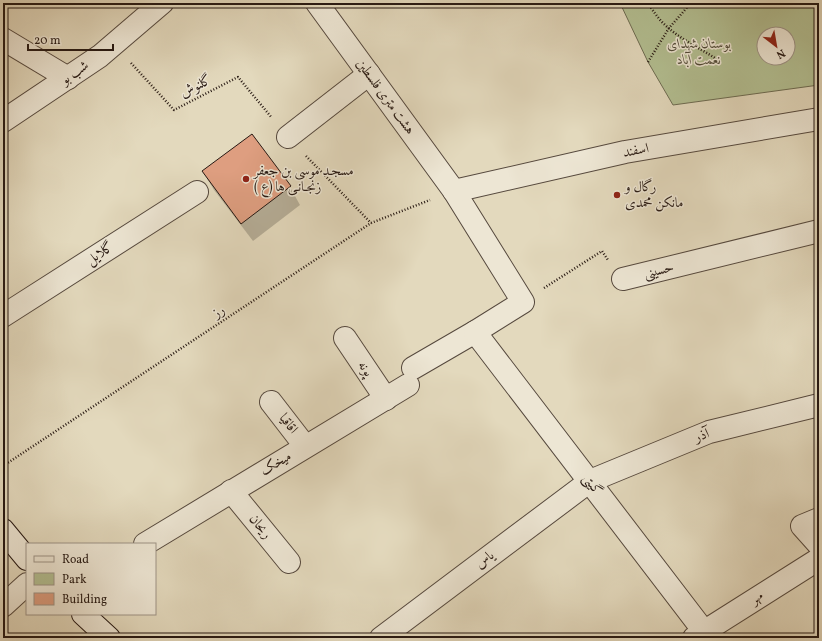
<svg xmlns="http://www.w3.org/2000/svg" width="822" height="641" viewBox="0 0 822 641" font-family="Vollkorn,Amiri,serif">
  <rect width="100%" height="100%" fill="#e3d9bd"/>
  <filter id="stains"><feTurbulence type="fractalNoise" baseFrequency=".005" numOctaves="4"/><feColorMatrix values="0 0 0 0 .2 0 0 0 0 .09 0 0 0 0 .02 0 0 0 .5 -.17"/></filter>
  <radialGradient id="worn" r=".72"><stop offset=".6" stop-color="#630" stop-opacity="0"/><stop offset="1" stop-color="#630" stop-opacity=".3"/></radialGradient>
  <path fill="#b3bf92" stroke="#6d6c52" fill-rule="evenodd" d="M620,3H819V85L673,105L648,62ZM764,34H788V58H764Z"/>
  <path fill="#0003" d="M251,136L290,187L300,205L253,241L214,190L203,172Z"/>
  <path fill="#de9e80" stroke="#271913" d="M252,134L291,186L241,224L202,171Z"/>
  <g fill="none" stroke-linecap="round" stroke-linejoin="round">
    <defs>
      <g id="street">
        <path d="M317,3L454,191L523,302L475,332L413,368"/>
        <path d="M3,39L68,78"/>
        <path d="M3,121L100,56L162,3"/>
        <path d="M288,137L369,74"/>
        <path d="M454,191L625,152L819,119"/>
        <path d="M623,279L819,231"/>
        <path d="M3,316L197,192"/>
        <path d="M475,332L709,638"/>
        <path d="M345,338L386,399"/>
        <path d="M271,402L305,446"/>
        <path d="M231,491L289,562"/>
        <path d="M819,519L802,526L819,545"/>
        <path d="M145,544L408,385"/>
        <path d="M3,606L27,584"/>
        <path d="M381,638L590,481L709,432L819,405"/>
        <path d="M694,638L819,559"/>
      </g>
      <g id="secondary">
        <path d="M3,530L27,559"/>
        <path d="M83,614L109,638"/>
      </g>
    </defs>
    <use href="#street" stroke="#56493e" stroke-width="24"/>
    <use href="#secondary" stroke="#271913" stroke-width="24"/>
    <g stroke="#271913" stroke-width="2.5" stroke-dasharray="1 2" stroke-linecap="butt">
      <path d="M647,3C653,10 657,17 663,23C679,39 700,48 718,60"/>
      <path d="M648,62L669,28L691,3"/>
      <path d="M131,63L174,110L238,77L272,118"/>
      <path d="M306,156L371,223"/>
      <path d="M544,288L602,251L608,260"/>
      <path d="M3,466L371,223L430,200"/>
    </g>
    <use href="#street" stroke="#ede6d4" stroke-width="22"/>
    <use href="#secondary" stroke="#ede6d4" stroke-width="22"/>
  </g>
  <g fill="#8f2418" stroke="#ede6d4" stroke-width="1.5">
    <circle cx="246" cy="179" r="4"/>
    <circle cx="617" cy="195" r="4"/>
  </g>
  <g text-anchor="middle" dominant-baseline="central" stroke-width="3" stroke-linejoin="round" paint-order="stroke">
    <g font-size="14" font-style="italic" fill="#514b39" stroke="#ede6d4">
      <text x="699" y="44">بوستان شهدای<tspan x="699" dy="16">نعمت آباد</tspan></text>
    </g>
    <g font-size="14" fill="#271913" stroke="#ede6d4">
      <text transform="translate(75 73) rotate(-35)">شب بو</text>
      <text transform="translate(196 87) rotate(-27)">گلنوش</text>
      <text transform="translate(385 97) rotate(54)">هشت متری فلسطین</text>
      <text transform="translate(636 151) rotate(-11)">اسفند</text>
      <text transform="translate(100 254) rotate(-33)">گلایل</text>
      <text transform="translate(659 271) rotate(-14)">حسینی</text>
      <text transform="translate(219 312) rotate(-33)">رز</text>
      <text transform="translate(365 369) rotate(56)">پونه</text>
      <text transform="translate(288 424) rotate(52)">اقاقیا</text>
      <text transform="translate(702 436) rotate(-20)">آذر</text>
      <text transform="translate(276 464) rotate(-31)">میخک</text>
      <text transform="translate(592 485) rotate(53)">گیتی</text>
      <text transform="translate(260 527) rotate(51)">ریحان</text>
      <text transform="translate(485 560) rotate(-37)">یاس</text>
      <text transform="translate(757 598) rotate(-32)">مهر</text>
    </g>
    <g font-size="14" fill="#271913" stroke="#ede6d4" text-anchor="start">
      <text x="254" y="171">مسجـد موسی بن جعفر<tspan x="254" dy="16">( ع) زنجـانـی ها</tspan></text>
      <text x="625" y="187">رگال و<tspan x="625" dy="16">مانکن محمدی</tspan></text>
    </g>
  </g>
  <rect width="822" height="641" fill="none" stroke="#e3d9bd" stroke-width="16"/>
  <rect x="4" y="4" width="814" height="633" fill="none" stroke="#271913" stroke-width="2"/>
  <rect x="8" y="8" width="806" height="625" fill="none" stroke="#271913"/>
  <rect x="26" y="543" width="130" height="72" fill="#ede6d4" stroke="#9e9487"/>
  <rect x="34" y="556" width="20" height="6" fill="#ede6d4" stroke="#9e9487"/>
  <text x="62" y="563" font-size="12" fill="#271913">Road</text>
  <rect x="34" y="573" width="20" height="12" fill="#b3bf92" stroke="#9e9487"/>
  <text x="62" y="583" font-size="12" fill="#271913">Park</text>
  <rect x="34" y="593" width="20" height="12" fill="#de9e80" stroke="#9e9487"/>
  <text x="62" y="603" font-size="12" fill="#271913">Building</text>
  <g transform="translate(776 46) rotate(149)"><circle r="19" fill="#ede6d4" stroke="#9e9487"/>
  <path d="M0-3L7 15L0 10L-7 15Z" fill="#8f2418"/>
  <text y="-6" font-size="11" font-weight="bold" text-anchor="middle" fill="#271913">N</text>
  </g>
  <path d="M28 44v6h85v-6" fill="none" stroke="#271913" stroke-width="2"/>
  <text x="34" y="44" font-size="12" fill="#271913" stroke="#ede6d4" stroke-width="3" paint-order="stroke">20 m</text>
  <rect width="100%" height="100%" filter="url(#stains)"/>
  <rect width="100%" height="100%" fill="url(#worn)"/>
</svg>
